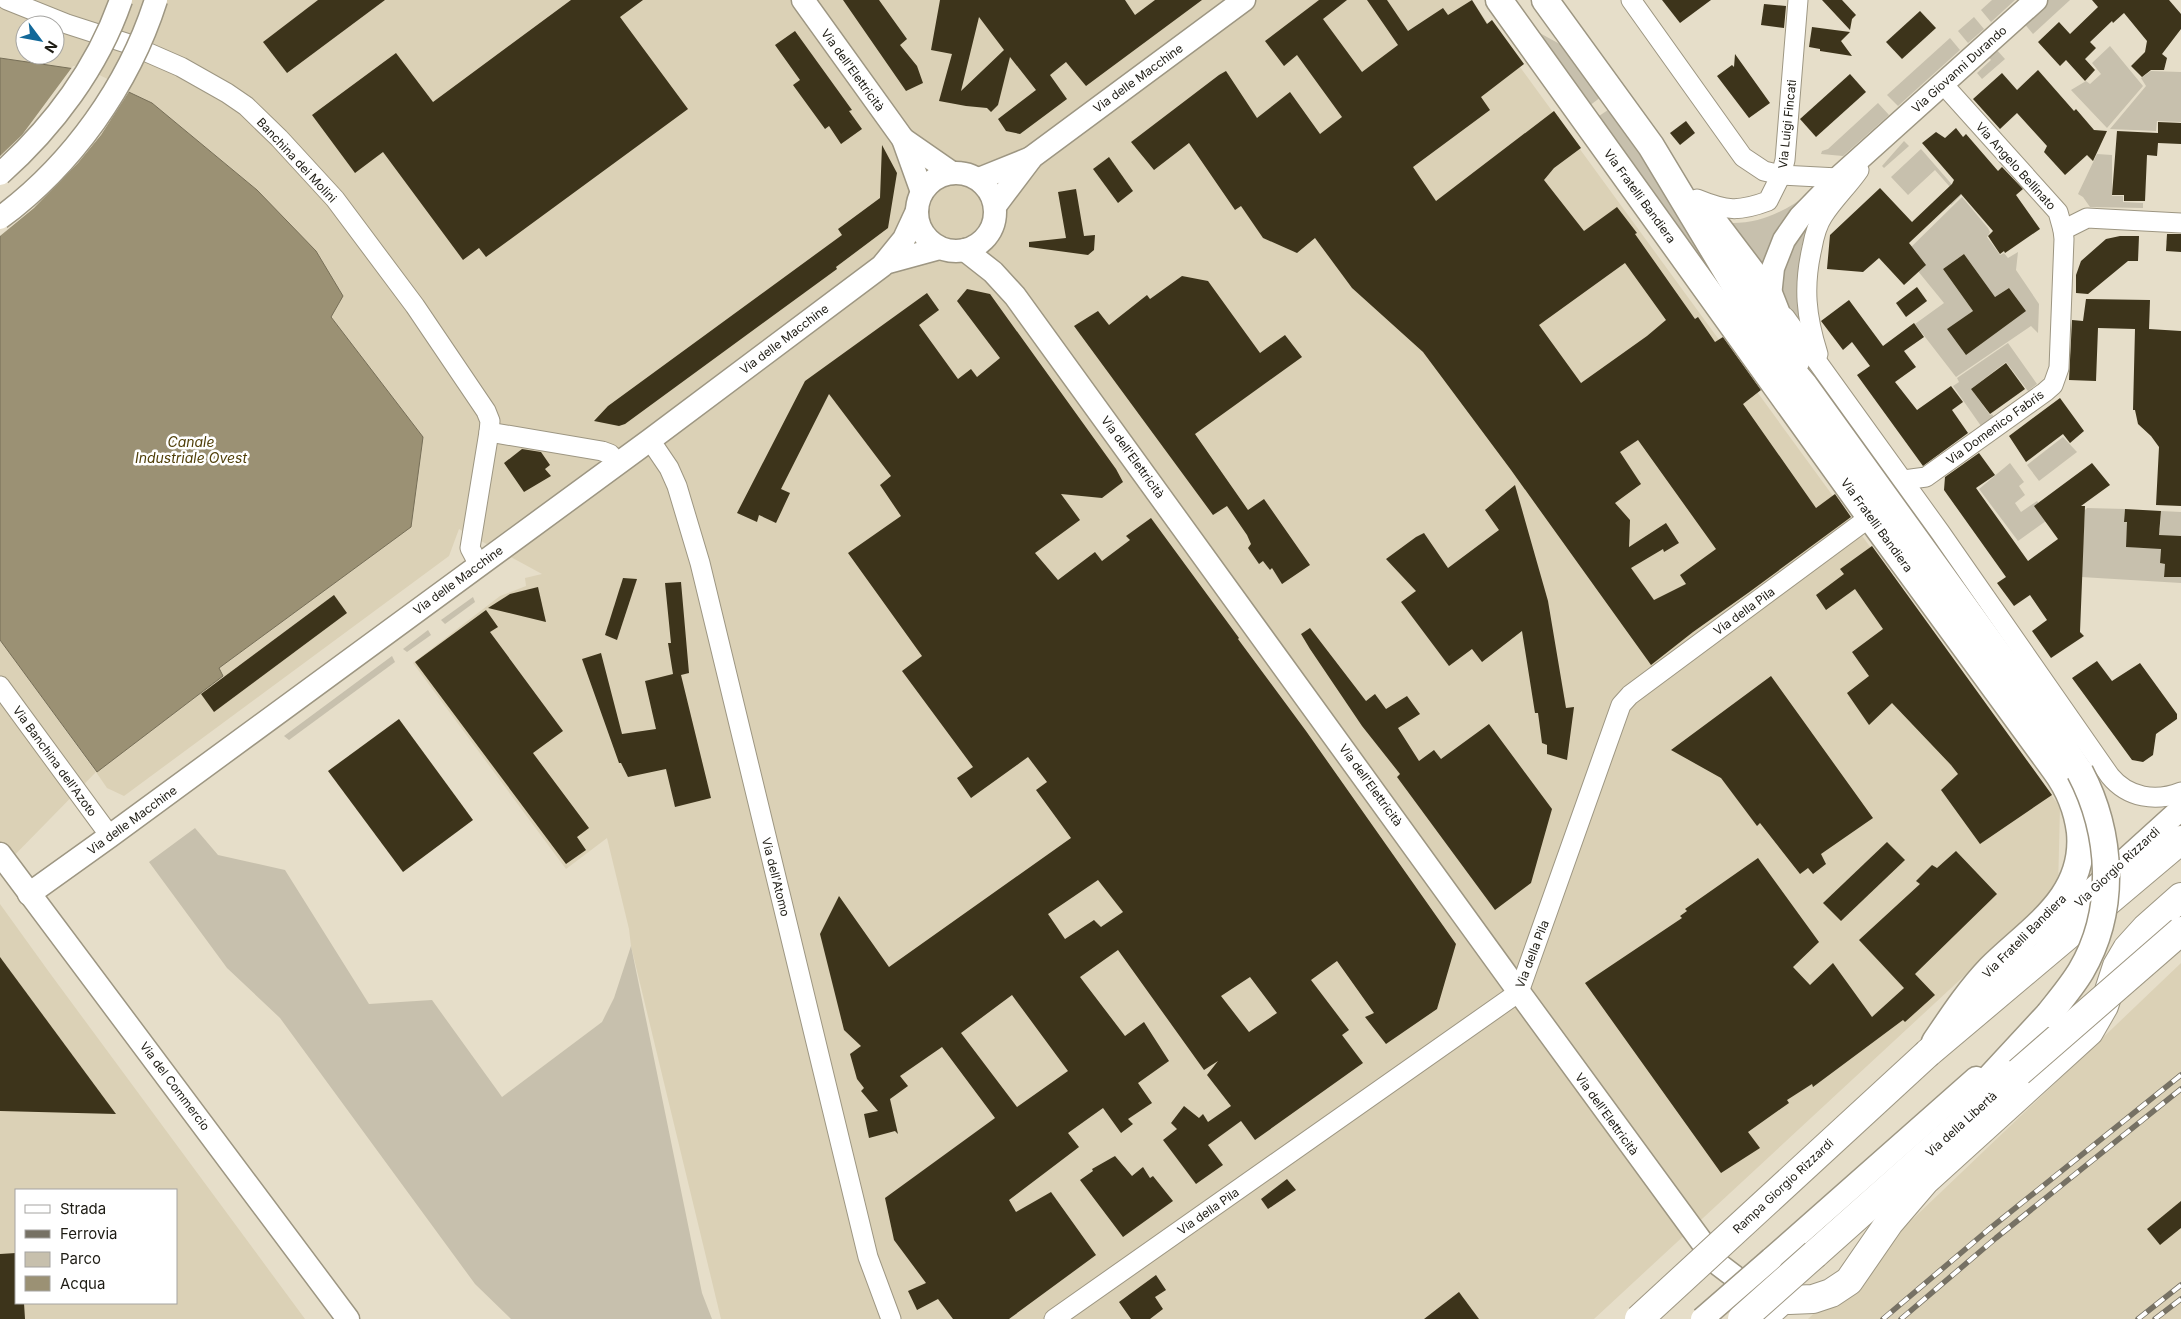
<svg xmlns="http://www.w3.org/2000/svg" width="2181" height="1319" viewBox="0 0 2181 1319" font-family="Inter,sans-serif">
  <rect width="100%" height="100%" fill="#e6dec9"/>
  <g fill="#dbd1b6" fill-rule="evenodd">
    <path d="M0,0H1471L2060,807L2058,889L1594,1319H721L631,946L629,929L607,838L566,869L413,663L500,596L526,586L525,578L542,574L459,529L449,556L124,796L107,788L96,772L0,870V640L96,772L223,676L218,669L423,438L331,317L316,251L256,190L152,103L82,70L0,58ZM25,25H55V55H25Z"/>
    <path d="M0,904L49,972L305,1319H0ZM16,1190H176V1303H16Z"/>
    <path d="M2181,963V1319H1808Z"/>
  </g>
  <g fill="#c7c0ad" fill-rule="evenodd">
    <path d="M1992,0H2015L1991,22L1981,10Z"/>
    <path d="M2048,0H2070L2033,34L2023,22Z"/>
    <path d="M1974,17L1984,29L1968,43L1958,31Z"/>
    <path d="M1536,31L1567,48L1601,97L1589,106Z"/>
    <path d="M1950,38L1960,50L1898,106L1887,95Z"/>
    <path d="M2110,46L2143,86L2107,128L2071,90L2086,81L2090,84L2101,74L2092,63Z"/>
    <path d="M1995,48L2005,59L1982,79L1977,73L1991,60L1987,55Z"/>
    <path d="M2151,71L2181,72V122L2157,121L2156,131L2110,129L2146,86L2141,78Z"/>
    <path d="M1878,103L1889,115L1843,156L1821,154L1822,151L1828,149Z"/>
    <path d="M1608,110L1681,210L1769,355L1596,118Z"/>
    <path d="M1904,141L1909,146L1884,168L1882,166Z"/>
    <path d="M1921,149L1961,195L1951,205L1941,195L1950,187L1935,170L1908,195L1891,177Z"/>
    <path d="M2097,154L2112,155V196H2123V202L2143,203V208L2090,207L2083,197L2078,194Z"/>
    <path d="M1810,193L1762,269L1729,223C1761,224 1785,211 1810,193Z"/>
    <path d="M1962,197L1988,228L1990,232L1987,237L2000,255L2004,253L2008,258L2018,252L2016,270L2039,304L2038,333L2031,326L1956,377L1915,324L1944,303L1904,254ZM1964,254L1995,297L2009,288L2026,311L1948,329L1973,311L1943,269Z"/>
    <path d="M1822,204L1800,318L1799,320C1757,284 1798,237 1822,204Z"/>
    <path d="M2008,343L2037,384L2028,391L2006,362L1971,389L1990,415L1992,414L1994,417L1981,426L1953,386L1959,382L1957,378Z"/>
    <path d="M2063,437L2077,452L2039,481L2027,465Z"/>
    <path d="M2010,463L2024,482L2019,486L2025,495L2015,503L2021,512L2037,501L2050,518L2018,541L1979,489Z"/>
    <path d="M2087,508L2125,509L2124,522L2132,523L2127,532L2126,547L2149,548L2160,529L2161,511L2181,512V536L2161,548L2160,563L2165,564L2164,576L2181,577V583L2081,577L2085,510Z"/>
    <path d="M473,597L475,602L445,624L441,620Z"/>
    <path d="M428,630L431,635L407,652L403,649Z"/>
    <path d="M392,656L395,662L289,740L284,736Z"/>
    <path d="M195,828L218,855L285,870L369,1004L432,1000L502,1097L602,1022L614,998L631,946L702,1293L712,1319H511L475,1284L280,1018L227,968L149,862Z"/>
  </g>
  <path fill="#9b9174" stroke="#766e57" d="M0,58L82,70L152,103L257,190L316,251L343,296L331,317L423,437L411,527L219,668L223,676L97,772L0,640Z"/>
  <path fill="#e6dec9" d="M73,66L83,67L130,90L101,135L78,163L34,208L0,236V156L22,135Z"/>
  <g fill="#3d341b" fill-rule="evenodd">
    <path d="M318,0H385L287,73L263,42Z"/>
    <path d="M571,0H643L620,17L688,109L486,257L479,248L463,260L383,152L355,173L312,115L396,53L433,102Z"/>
    <path d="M843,0H879L907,39L900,45L917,66L923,83L906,91Z"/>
    <path d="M940,0H1125L1135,15L1155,0H1202L1086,86L1066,62L1050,75L1067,99L1020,134L1006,131L998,119L1036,90L1010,57L998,105L991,112L987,108L966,106L939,101L952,54L931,50ZM979,17L1004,50L961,91Z"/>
    <path d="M1319,0H1347L1323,19L1362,72L1398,45L1367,0H1387L1408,31L1443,8L1448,15L1472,0L1487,24L1492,20L1524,64L1481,97L1490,110L1413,167L1436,201L1554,111L1581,148L1554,168L1544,180L1584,231L1617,207L1637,233L1635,234L1695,319L1698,317L1715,342L1723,337L1761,390L1743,404L1816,508L1835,494L1851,517L1748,593L1693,632L1651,665L1511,470L1423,352L1352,288L1315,238L1297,253L1263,238L1241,206L1235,210L1189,143L1154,170L1131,142L1219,75L1226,71L1257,118L1290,92L1320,134L1342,117L1297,55L1284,66L1265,41ZM1625,263L1666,320L1647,336L1581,383L1539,325ZM1638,440L1716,549L1680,575L1686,584L1654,600L1631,568L1663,549L1664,552L1679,543L1666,523L1629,547L1630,520L1615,503L1641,484L1620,452Z"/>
    <path d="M1662,0H1711L1680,23Z"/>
    <path d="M1822,0H1842L1856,15L1852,19L1850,30Z"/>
    <path d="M2092,0H2169L2181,14V29L2162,54L2167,58L2164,70H2151L2142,77L2131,66L2145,52L2147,41L2124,13L2113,23L2112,21L2090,42L2096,48L2085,59L2095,70L2085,81L2066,60L2060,66L2038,42L2059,22L2070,34L2098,7Z"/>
    <path d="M1764,4L1786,6L1784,28L1761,25Z"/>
    <path d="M1920,11L1936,28L1902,59L1886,42Z"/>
    <path d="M1812,27L1850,32L1841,41L1852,56L1820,51V49L1809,47Z"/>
    <path d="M795,31L852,110L849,111L862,129L841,144L829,126L825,129L793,85L800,80L775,45Z"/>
    <path d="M1735,54L1770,103L1749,118L1717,76L1732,65L1734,67Z"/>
    <path d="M2038,70L2074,111L2076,109L2094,130L2107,131L2093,161L2087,155L2065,175L2044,152L2047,146L2017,113L2000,129L1973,99L2002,73L2017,90Z"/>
    <path d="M1850,74L1866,92L1816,137L1800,119Z"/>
    <path d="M1686,121L1695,133L1680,145L1670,133Z"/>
    <path d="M2158,122L2181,123V144L2158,143L2157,156L2147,155L2145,201H2124V195H2112L2117,131L2158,133Z"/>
    <path d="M1956,128L1963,137L1966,134L1998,171L2002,167L2023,189L2016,195L2040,229L2005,253L2004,251L2000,254L1988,236L1993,231L1961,194L1909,243L1926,265L1904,285L1879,258L1863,272L1827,269L1830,235L1880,188L1912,222L1952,184L1954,180L1922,143L1936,132L1945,138Z"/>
    <path d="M882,145L897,173L888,228L836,267L837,269L625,424L619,426L594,421L608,406L842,235L838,229L880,198Z"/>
    <path d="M1109,157L1133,191L1118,203L1093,169Z"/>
    <path d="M1076,189L1084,236L1095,235L1094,250L1088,255L1029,247V242L1066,238L1058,192Z"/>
    <path d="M2167,234H2181V252L2166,251Z"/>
    <path d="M2120,236H2139L2138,261H2128L2088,294L2076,293V275L2081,261L2106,239Z"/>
    <path d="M1964,254L1995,297L2009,288L2026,311L1966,355L1947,329L1973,311L1943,269Z"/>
    <path d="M1182,276L1208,281L1260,353L1285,335L1302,357L1195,434L1248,510L1264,499L1310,565L1282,584L1272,568L1270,570L1263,561L1259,564L1248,548L1251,544L1247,535L1227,506L1213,515L1074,326L1098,311L1109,325L1147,295L1150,299Z"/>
    <path d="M1917,287L1927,301L1906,317L1896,303Z"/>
    <path d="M967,289L990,294L1116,469L1123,482L1102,498L1061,494L1080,520L1035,553L1058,580L1095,552L1102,561L1130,540L1126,536L1151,518L1239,638L1238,639L1306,731L1456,944L1437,1009L1386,1044L1365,1017L1374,1013L1337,961L1311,980L1349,1030L1342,1035L1363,1063L1255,1140L1241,1121L1208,1145L1223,1165L1196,1184L1163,1140L1177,1129L1171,1123L1184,1106L1199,1118L1203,1114L1208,1122L1231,1106L1207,1075L1218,1061L1204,1070L1118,950L1080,977L1125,1036L1144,1022L1169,1061L1138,1083L1152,1103L1128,1119L1133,1124L1121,1133L1103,1108L1068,1133L1079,1147L1009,1200L1016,1212L1051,1192L1096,1255L1009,1319H953L938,1299L917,1310L908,1291L926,1283L894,1240L885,1198L995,1118L942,1047L900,1076L908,1086L890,1099L898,1134L895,1131L869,1138L864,1114L878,1111L861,1091L864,1088L857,1079L850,1054L861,1046L844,1030L820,934L839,896L889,967L1071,838L1036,790L1047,782L1028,757L971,798L957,778L973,767L902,671L922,656L848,553L901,516L880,485L891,476L829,394L781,489L790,493L776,523L759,515L757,522L737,513L805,381L927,293L939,310L919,325L958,379L971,369L977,377L1000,358L957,301ZM1098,880L1123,912L1101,927L1094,920L1065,939L1048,914ZM1250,977L1277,1013L1249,1032L1221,996ZM1012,995L1068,1071L1017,1107L961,1033Z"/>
    <path d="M2086,299L2150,300L2149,329L2181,331V506L2156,505L2159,447L2151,436L2138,424L2135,410H2133L2135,329L2098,328L2096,381L2069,380L2072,320L2083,321Z"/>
    <path d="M1849,300L1883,346L1914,323L1924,337L1904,351L1916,367L1895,382L1917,410L1951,386L1963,402L1952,410L1968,433L1923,466L1857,375L1870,366L1852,342L1843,350L1821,321Z"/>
    <path d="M2006,363L2025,389L1990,414L1971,389Z"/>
    <path d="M2060,398L2084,431L2070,443L2063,434L2026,462L2009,436Z"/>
    <path d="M522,449L541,452L550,465L545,469L551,476L524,492L504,463Z"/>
    <path d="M1979,453L1995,475L1976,488L2028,561L2058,539L2034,506L2092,463L2110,485L2081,506H2085L2080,632L2084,636L2051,658L2032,631L2047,620L2030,595L2014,606L1997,583L2006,577L1944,490L1945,477Z"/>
    <path d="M1515,485L1548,601L1566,708L1574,707L1567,760L1547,754V745L1542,743L1538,713H1535L1522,631L1482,662L1472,649L1449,666L1401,602L1416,591L1386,559L1416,537L1424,533L1448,568L1499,530L1485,510Z"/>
    <path d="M2125,509L2161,511L2159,535L2181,536V577H2164L2165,564L2160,563L2161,549L2126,547L2127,522H2124Z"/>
    <path d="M1872,546L2052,795L1980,844L1941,790L1958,774L1951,765L1892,703L1869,725L1847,693L1869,676L1852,652L1883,629L1855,589L1826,610L1816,595L1844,574L1840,569Z"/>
    <path d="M623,578L637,579L617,640L605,635Z"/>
    <path d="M681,582L689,673L681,675L711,798L675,807L666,769L628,777L621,763H619L582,659L601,653L622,734L656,729L645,681L673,674L668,643H671L665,583Z"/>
    <path d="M538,587L546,622L488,608L510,594Z"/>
    <path d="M334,595L347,613L214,712L201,694Z"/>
    <path d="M486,610L498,627L490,632L563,731L533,753L589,828L577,837L586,850L566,864L415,662Z"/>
    <path d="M1310,628L1366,701L1375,694L1386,709L1407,696L1420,714L1398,728L1419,761L1434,750L1441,759L1489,724L1552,809L1531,883L1495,910L1397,777L1400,774L1362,726L1310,649L1301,634Z"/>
    <path d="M2097,661L2112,681L2140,663L2177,714V719L2156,734L2153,755L2143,762L2132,760L2072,678Z"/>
    <path d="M1771,676L1873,818L1821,854L1826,864L1813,874L1808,868L1800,874L1760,823L1757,826L1721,778L1671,750Z"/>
    <path d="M399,719L473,820L403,872L328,771Z"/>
    <path d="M1887,842L1905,860L1841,921L1823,903Z"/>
    <path d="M1956,851L1997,894L1915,974L1935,995L1905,1022L1903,1020L1813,1087L1812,1084L1787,1100L1789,1103L1748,1132L1760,1148L1721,1173L1585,983L1682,918L1680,916L1687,911L1685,909L1758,858L1819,942L1793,967L1810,985L1833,963L1872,1017L1904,988L1859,940L1920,884L1916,881L1932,865L1937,868Z"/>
    <path d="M0,957L116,1114L0,1111Z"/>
    <path d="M1115,1156L1132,1176L1143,1167L1150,1178L1153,1176L1173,1201L1123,1237L1080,1180L1093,1171L1092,1169Z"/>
    <path d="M1287,1179L1296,1190L1268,1209L1261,1199Z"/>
    <path d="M2181,1201V1228L2160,1245L2147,1229Z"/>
    <path d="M16,1253V1303H24L25,1319H0V1254Z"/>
    <path d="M1156,1275L1166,1290L1155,1297L1163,1309L1150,1319H1131L1119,1302Z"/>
    <path d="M1459,1292L1479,1319H1424Z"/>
  </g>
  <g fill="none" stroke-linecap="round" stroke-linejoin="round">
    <defs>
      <g id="minor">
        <path d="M7,0L67,24L126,43L181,67L227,93L246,106L279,138L335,199L415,306L486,411L490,421L489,432L470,548L479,565"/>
        <path d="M1631,0L1743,157L1764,171L1781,175L1838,178"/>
        <path d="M1697,199C1726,211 1739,212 1768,201L1781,175L1785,160L1798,0"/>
        <path d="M2063,230L2087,218L2181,223"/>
        <path d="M1785,317L1940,532L2110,776C2128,798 2156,802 2181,792"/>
        <path d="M1818,354C1806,316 1803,287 1812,248C1814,237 1817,225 1823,216C1833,200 1848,186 1859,170"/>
        <path d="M489,432L602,451L610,454L618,463"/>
        <path d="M650,440L669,468L677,486L700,563L868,1257L891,1319"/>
        <path d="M1904,480L1926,477L2045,392L2053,385L2059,368L2064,239L2063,230L2058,212L1942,83"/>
        <path d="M0,686L110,836"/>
        <path d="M1054,1319L1519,992L1621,705L1630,695L1870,517"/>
        <path d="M1768,1319L1789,1300"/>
      </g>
      <g id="tertiary">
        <path d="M803,0L903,139L922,192"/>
        <path d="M903,139L952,173"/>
        <circle cx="956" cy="212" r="39"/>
        <path d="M979,179L1031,158"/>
        <path d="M995,206L1032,157L1244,0"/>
        <path d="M965,250L993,272L1015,296L1519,992L1718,1264L1739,1280L1759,1291"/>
        <path d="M885,263L940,248"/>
        <path d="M1770,296L1773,268L1784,240L1800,217L1838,178L2036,0"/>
        <path d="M0,854L348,1319"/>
        <path d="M29,894L110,836L650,440L882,266L904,239L917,211"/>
        <path d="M2043,934L2181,809"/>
        <path d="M1771,1259L1976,1078"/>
      </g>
      <g id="secondary">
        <path d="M1499,0L1870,517L2055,770C2069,789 2077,808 2080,832C2086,898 2031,928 1990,969C1969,991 1952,1017 1935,1042"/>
        <path d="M1545,0L1651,146L1772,347L1805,386L2038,709L2080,772"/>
        <path d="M1714,222L1770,296L1796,362"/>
        <path d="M1961,1109L2049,1014"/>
      </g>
      <path id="trunk" d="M1815,1254L2019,1072"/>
      <g id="motorway">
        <path d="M1928,1053L2181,840"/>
        <path d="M1789,1300L1813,1299L1831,1293L1849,1281L1889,1223L1925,1181L2089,1032L2104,1006L2117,966L2127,949L2146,928L2181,897"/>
      </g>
    </defs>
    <use href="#minor" stroke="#9d9682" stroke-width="21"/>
    <use href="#tertiary" stroke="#9d9682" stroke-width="25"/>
    <use href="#secondary" stroke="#9d9682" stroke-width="29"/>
    <use href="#trunk" stroke="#9d9682" stroke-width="30"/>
    <use href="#motorway" stroke="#9d9682" stroke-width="30"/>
    <use href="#minor" stroke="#fff" stroke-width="19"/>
    <use href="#tertiary" stroke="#fff" stroke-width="22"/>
    <use href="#secondary" stroke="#fff" stroke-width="26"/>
    <use href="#trunk" stroke="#fff" stroke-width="28"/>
    <use href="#motorway" stroke="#fff" stroke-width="28"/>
    <defs>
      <g id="rail">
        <path d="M1883,1319L1988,1230L2181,1075"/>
        <path d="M1901,1319L1996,1238L2181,1089"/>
        <path d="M2138,1319L2181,1285"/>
        <path d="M2155,1319L2181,1299"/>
      </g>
    </defs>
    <use href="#rail" stroke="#767164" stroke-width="5.5"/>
    <use href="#rail" stroke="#fff" stroke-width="4" stroke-dasharray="11" stroke-linecap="butt"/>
    <defs>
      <g id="tertiary-bridge">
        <path d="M0,174C53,127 98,67 121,0"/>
        <path d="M0,218C72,165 129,85 156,0"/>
        <path d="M1702,1319L1771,1259"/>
      </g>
      <path id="secondary-bridge" d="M2049,1014C2060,1000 2072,986 2081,971C2117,910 2112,833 2080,772"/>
      <path id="primary-bridge" d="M1639,1319L1928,1053"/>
      <path id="trunk-bridge" d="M1742,1319L1815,1254"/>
      <path id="motorway-bridge" d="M2019,1072L2181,931"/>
    </defs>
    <use href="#tertiary-bridge" stroke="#9d9682" stroke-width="25" stroke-linecap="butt"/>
    <use href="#secondary-bridge" stroke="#9d9682" stroke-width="29" stroke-linecap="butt"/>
    <use href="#primary-bridge" stroke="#9d9682" stroke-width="30" stroke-linecap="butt"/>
    <use href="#trunk-bridge" stroke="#9d9682" stroke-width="30" stroke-linecap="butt"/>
    <use href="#motorway-bridge" stroke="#9d9682" stroke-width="30" stroke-linecap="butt"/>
    <use href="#tertiary-bridge" stroke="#fff" stroke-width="22"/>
    <use href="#secondary-bridge" stroke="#fff" stroke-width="26"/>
    <use href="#primary-bridge" stroke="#fff" stroke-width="28"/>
    <use href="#trunk-bridge" stroke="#fff" stroke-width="28"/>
    <use href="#motorway-bridge" stroke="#fff" stroke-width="28"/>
  </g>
  <g text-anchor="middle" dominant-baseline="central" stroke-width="5" stroke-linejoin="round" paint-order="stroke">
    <g font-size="12" fill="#1e1c14" stroke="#fff">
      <text transform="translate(1959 69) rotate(-42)">Via Giovanni Durando</text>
      <text transform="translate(853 70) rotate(54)">Via dell'Elettricità</text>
      <text transform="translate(1138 78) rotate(-36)">Via delle Macchine</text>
      <text transform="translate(1787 124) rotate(-84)">Via Luigi Fincati</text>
      <text transform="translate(297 160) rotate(47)">Banchina dei Molini</text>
      <text transform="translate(2016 166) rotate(48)">Via Angelo Bellinato</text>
      <text transform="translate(1640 196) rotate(54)">Via Fratelli Bandiera</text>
      <text transform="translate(784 339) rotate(-37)">Via delle Macchine</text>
      <text transform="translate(1995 427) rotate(-36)">Via Domenico Fabris</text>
      <text transform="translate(1133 457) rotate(54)">Via dell'Elettricità</text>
      <text transform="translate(1877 525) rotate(54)">Via Fratelli Bandiera</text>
      <text transform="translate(458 580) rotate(-36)">Via delle Macchine</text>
      <text transform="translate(1744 611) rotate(-36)">Via della Pila</text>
      <text transform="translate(55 761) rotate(54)">Via Banchina dell'Azoto</text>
      <text transform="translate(1371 785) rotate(54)">Via dell'Elettricità</text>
      <text transform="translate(132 820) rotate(-36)">Via delle Macchine</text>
      <text transform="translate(2117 867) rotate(-43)">Via Giorgio Rizzardi</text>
      <text transform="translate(776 877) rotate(76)">Via dell'Atomo</text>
      <text transform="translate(2024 936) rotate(-45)">Via Fratelli Bandiera</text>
      <text transform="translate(1532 954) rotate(-69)">Via della Pila</text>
      <text transform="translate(175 1086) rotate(53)">Via del Commercio</text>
      <text transform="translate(1607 1114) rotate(54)">Via dell'Elettricità</text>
      <text transform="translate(1961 1124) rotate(-42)">Via della Libertà</text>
      <text transform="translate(1783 1186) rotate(-43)">Rampa Giorgio Rizzardi</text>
      <text transform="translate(1208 1211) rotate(-35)">Via della Pila</text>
    </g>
    <g font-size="14" font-style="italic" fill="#51400a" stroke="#fff">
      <text x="191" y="441">Canale<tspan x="191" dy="16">Industriale Ovest</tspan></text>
    </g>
  </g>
  <rect x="15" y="1189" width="162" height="115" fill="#ffffff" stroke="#a5a4a1"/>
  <rect x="25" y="1205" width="25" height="8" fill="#ffffff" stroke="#a5a4a1"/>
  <text x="60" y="1214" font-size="15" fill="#1e1c14">Strada</text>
  <rect x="25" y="1230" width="25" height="8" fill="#767164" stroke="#a5a4a1"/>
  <text x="60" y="1239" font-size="15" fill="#1e1c14">Ferrovia</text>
  <rect x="25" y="1252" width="25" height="15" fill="#c7c0ad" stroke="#a5a4a1"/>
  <text x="60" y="1264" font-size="15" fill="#1e1c14">Parco</text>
  <rect x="25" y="1276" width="25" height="15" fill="#9b9174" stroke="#a5a4a1"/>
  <text x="60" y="1289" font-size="15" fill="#1e1c14">Acqua</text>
  <g transform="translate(40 40) rotate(122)"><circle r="24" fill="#ffffff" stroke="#a5a4a1"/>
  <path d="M0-4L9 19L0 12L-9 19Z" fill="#126899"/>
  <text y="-8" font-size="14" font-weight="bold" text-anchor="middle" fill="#1e1c14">N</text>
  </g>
</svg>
